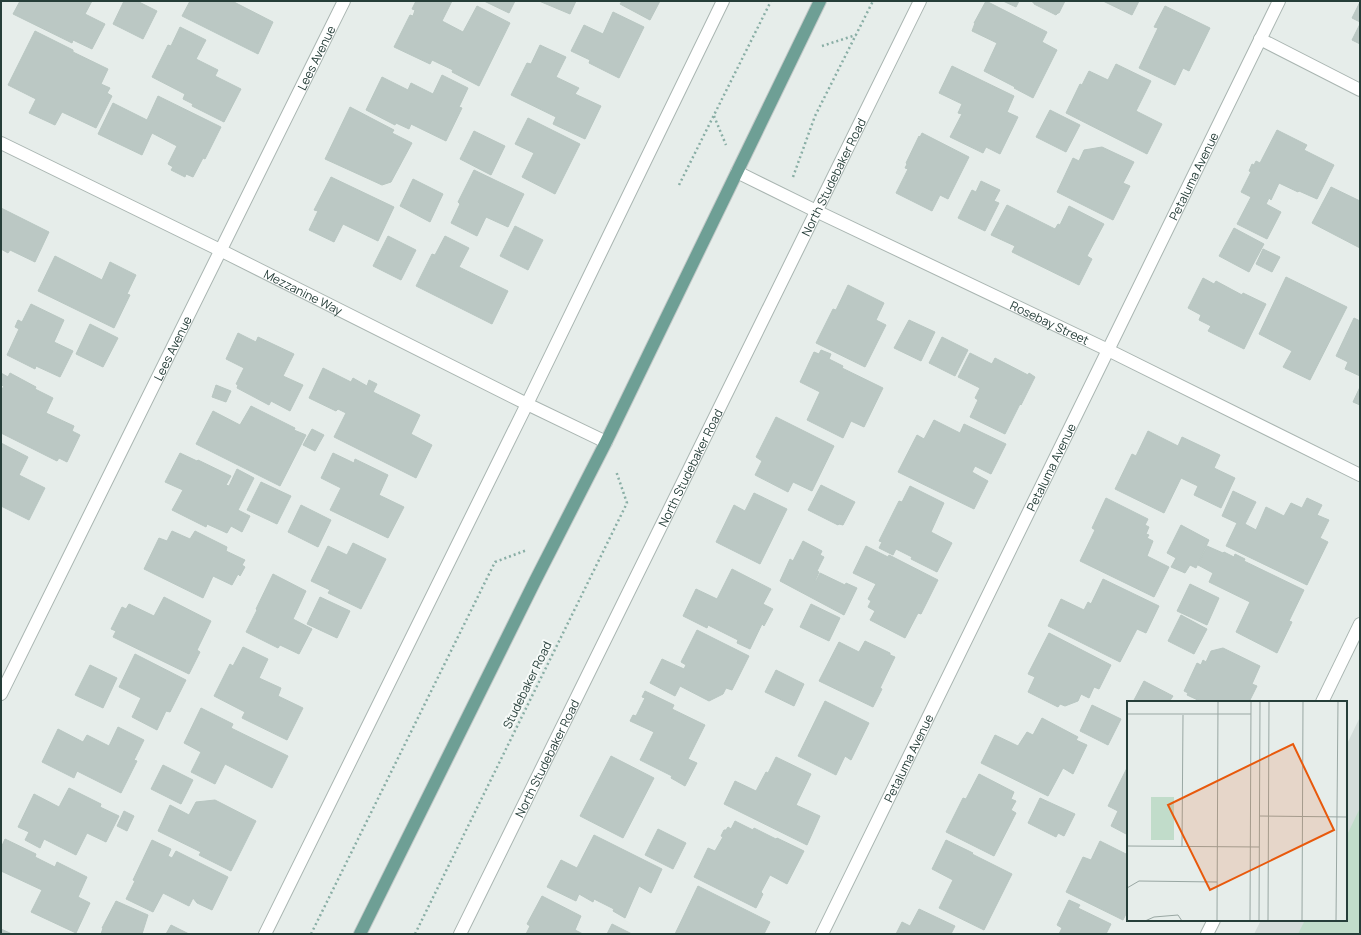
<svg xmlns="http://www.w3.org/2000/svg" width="1361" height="935" viewBox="0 0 1361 935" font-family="Manrope,sans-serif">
  <rect width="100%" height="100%" fill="#e6edea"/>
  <path fill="#d4ddda" d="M1360,717V934H1254L1261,920H1346V746Z"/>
  <path fill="#c1dcca" d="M1360,808V934H1298L1305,920H1346V837Z"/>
  <g fill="#bbc8c4" stroke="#b9c7c2">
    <path d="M20,1H92L85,14L105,24L92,49L73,40L72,43L13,14Z"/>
    <path d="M124,1H137L157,11L143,39L113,24Z"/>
    <path d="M190,1H232L273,22L258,54L182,16Z"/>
    <path d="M416,1H452L442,21L463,32L477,6L510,23L479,86L452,72L453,70L432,60L430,64L394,47L410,15L413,16L415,10L412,9Z"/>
    <path d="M484,1H515L509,13Z"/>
    <path d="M539,1H576L570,14Z"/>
    <path d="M622,1H660L650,20L620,4Z"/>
    <path d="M986,1L1047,32L1042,42L1057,50L1033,98L1014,88L1015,87L984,71L997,43L972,31L975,23H974Z"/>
    <path d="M1003,1H1019L1016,7Z"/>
    <path d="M1031,1H1065L1059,13H1058L1056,15L1034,4V3Z"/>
    <path d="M1103,1H1139L1132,15Z"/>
    <path d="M1360,2V22L1352,18Z"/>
    <path d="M1165,6L1210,28L1189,71L1183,68L1175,85L1139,68L1158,28L1154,27Z"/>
    <path d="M613,12L644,27L619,78L589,63L590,60L571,51L584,25L603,34Z"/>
    <path d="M1360,24V44L1352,40Z"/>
    <path d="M180,27L206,40L196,59L218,70L215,76L241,89L224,122L192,106L193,104L183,99L185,94L152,77L168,45L171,46Z"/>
    <path d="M35,31L73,50V52L108,69L101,84L110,88L107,93L112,96L96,128L62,112L55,125L29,113L36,99L8,85Z"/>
    <path d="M540,45L566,57L556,77L579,88L575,94L601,106L585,139L553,124L556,117L511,95L527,63L531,64Z"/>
    <path d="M1116,64L1151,81L1136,111L1162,124L1147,154L1066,113L1080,84L1082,85L1089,71L1108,80Z"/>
    <path d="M952,66L1014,96L1007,112L1018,117L1000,154L986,147L983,153L950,137L962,114L958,113L962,104L939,93Z"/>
    <path d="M442,75L468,88L459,107L462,108L446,141L411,124L409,129L396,123L395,125L366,110L382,77L408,90L411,83L433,94Z"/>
    <path d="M158,96L221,127L205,159L203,158L193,177L186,174L185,177L171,170L173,167L168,164L177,146L152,133L142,155L98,134L113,103L147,120Z"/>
    <path d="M350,107L394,130L392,133L412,143L391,182L382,185L325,159Z"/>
    <path d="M1050,110L1080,125L1066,152L1036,137Z"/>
    <path d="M528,118L580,144L555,194L522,177L534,153L515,144Z"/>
    <path d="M1277,130L1307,145L1304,150L1334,165L1317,199L1299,191L1298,192L1279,183L1271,200L1269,198L1266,204L1281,212L1267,239L1237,224L1251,197L1241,192L1251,172L1249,171L1252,164L1254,165L1256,161L1260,163Z"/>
    <path d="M474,131L505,146L491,175L460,159Z"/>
    <path d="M922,133L969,157L948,199L940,195L932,211L896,193L908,169L905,168L907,164L906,163L919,136L920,137Z"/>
    <path d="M1102,147L1134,162L1123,183L1130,186L1113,220L1057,192L1073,158L1079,161L1084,150Z"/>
    <path d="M474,170L524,194L508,227L486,217L477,236L451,223L460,204L458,202Z"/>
    <path d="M331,177L394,207L378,241L343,224L334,242L309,230L318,211L314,210Z"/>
    <path d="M413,179L443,194L430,222L400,206Z"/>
    <path d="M981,181L1000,190L994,201L999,203L985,231L958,218L972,190L976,192Z"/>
    <path d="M1331,187L1360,201V248L1312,223Z"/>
    <path d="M1007,205L1055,229L1058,224L1060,225L1069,206L1104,224L1087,256L1092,259L1079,285L1012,252L1015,246L991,235Z"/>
    <path d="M1,208L49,232L35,262L10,250L8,253L1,249Z"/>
    <path d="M515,226L543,240L528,270L500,256Z"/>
    <path d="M1234,228L1264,244L1249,272L1219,256Z"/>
    <path d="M388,236L416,250L401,280L373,266Z"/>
    <path d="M445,236L469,248L459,267L508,291L492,324L416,286L432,254L435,255Z"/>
    <path d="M1263,249L1280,257L1272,272L1256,264Z"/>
    <path d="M55,256L102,280L110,262L136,275L127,294L130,295L114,328L38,291Z"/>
    <path d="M1286,277L1347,307L1310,380L1283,367L1292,351L1259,334Z"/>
    <path d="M1203,278L1214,284L1216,281L1242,295L1243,293L1266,304L1244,349L1208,331L1211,326L1199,320L1201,315L1188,308Z"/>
    <path d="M848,285L884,303L876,320L886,325L865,367L816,343L833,309L836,310Z"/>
    <path d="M31,304L64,320L54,342L73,351L60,377L36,366L35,369L7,355L19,329L15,327L18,320L22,322Z"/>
    <path d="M1354,318L1360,321V376L1345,369L1348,362L1336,356Z"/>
    <path d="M909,320L935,332L921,361L894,348Z"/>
    <path d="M90,324L118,338L103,367L76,354Z"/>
    <path d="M238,333L256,342L258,337L294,354L283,376L303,385L290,411L271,401L269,405L237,388L238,385L236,384L244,368L226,359Z"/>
    <path d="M942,337L968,350L955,376L929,363Z"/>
    <path d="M821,350L831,354L829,359L843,366L842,368L883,388L864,427L851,421L843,438L807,420L820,392L800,382L814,352L819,354Z"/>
    <path d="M970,353L992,364L995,358L1028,375L1029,373L1035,377L1021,405L1020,404L1005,434L970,417L978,400L975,398L980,388L958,377Z"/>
    <path d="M323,368L351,382L353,378L367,386L369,380L377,384L373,392L420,415L411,434L432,445L416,478L334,437L346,413L338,409L336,411L309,398Z"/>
    <path d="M1,373L8,377L10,373L36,387L35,389L53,398L46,413L74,426L72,431L80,435L67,462L59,458L57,461L1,433V391L4,386L1,385Z"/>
    <path d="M216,385L231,391L226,402L212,397Z"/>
    <path d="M1360,387V405L1353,402Z"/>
    <path d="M251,406L295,428L294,430L306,435L280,486L196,444L213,411L240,425Z"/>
    <path d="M776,417L834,446L812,491L793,482L788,492L755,475L762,461L756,457Z"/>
    <path d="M934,420L960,433L964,424L1006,444L991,474L975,466L972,472L988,481L974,509L898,472L917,435L924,439Z"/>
    <path d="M312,429L324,435L315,451L303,445Z"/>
    <path d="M1148,431L1178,446L1182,437L1220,455L1214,468L1235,478L1221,508L1194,495L1198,486L1181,478L1164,513L1115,489L1132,454L1136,456Z"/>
    <path d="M1,443L28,457L19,475L45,488L29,520L1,506Z"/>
    <path d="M180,453L197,461L198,460L231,476L226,485L229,486L237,469L254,478L238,510L250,516L242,532L231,526L227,533L207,524L206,527L172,510L183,490L165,482Z"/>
    <path d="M333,453L354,463L355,459L388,475L379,495L404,507L388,538L330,510L341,488L321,478Z"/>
    <path d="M261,482L291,496L277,524L247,510Z"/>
    <path d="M821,485L855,502L843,525L839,524L838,525L808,510Z"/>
    <path d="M910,486L944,503L931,532L952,543L937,572L911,559L912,557L896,549L893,555L879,548L882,542L879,541L899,501L902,502Z"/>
    <path d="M1233,491L1256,502L1245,524L1256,530L1266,507L1284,516L1291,503L1302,508L1307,498L1322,505L1317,515L1329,520L1320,538L1328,542L1307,585L1226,546L1237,523L1222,516Z"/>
    <path d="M754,493L787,509L760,564L716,542L734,505L745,511Z"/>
    <path d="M1106,498L1148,519L1145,525L1149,527L1146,534L1149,535L1147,538L1153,541L1147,556L1169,567L1154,597L1080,561L1095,530L1092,528Z"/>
    <path d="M301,505L331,520L318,547L288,532Z"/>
    <path d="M1181,525L1209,540L1196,568L1190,565L1185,573L1171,567L1176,558L1167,553Z"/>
    <path d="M172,531L190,539L195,531L227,547L226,551L245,560L242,565L245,567L240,576L238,574L232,585L213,576L203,598L144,569L159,538L167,541Z"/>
    <path d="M803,541L822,551L820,555L824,557L817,571L819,572L815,581H816L820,573L845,585L846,583L857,588L844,615L780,581L790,559L793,561Z"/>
    <path d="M353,543L386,559L361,609L328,593L330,590L311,581L328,546L347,555Z"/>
    <path d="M866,546L888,557L889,555L938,580L921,614L918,613L905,638L870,620L875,611L868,607L871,601L868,599L876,584L853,573Z"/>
    <path d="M1207,546L1223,553L1224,552L1234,557L1235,554L1245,559L1244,561L1304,590L1289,621L1292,622L1277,653L1236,632L1250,602L1209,582L1213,573L1198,565Z"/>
    <path d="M732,569L771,589L763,604L773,609L764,626L762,624L750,649L737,643L738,640L708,625L707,628L683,616L696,589L717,599Z"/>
    <path d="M273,574L306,591L293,619L312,629L299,654L280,645L278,648L246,632L257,610L256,609Z"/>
    <path d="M1103,579L1159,606L1146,633L1137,629L1120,662L1048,626L1061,599L1084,610L1088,602L1091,604Z"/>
    <path d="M1190,584L1219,598L1207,625L1177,611Z"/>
    <path d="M164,597L211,621L197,650L200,652L189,674L113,637L116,631L111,629L122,607L126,609L129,604L154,616Z"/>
    <path d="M320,597L350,611L337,638L307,624Z"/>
    <path d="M811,604L840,618L829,641L800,627Z"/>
    <path d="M1181,615L1207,629L1194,654L1168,641Z"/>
    <path d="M697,630L749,656L732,690L726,688L723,694L709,701L680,686L675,696L650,683L662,659L684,669L686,665L681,662Z"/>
    <path d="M1049,633L1111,665L1099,689L1094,687L1089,698L1081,694L1078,701L1065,706L1060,704L1058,707L1028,692L1035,677L1028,674Z"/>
    <path d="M865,641L890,653V655L895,657L880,688L882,689L873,707L819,681L839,642L859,652Z"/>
    <path d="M243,647L268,659L259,678L281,688L278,696L303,708L287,740L242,718L245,712L214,696L230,664L233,666Z"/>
    <path d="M1223,648L1260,666L1252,684L1257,686L1249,702H1202L1187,695L1188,693L1184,691L1197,663L1201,665L1203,660L1206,662L1211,651Z"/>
    <path d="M135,654L186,680L170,712L166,711L157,730L132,717L141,698L119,687Z"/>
    <path d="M90,665L117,678L103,708L75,695Z"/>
    <path d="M776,670L804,684L794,706L765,692Z"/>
    <path d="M1144,681L1173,696L1169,702H1133Z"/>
    <path d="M645,691L674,705L672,709L705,725L688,759L697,763L685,786L671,778L672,776L640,760L654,732L630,721L633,715L636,716L645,698L642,697Z"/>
    <path d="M825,701L869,723L851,760L845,756L836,775L798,756Z"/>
    <path d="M1092,705L1121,719L1108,745L1080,731Z"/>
    <path d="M201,708L233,724L231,728L288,756L272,788L225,764L215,784L191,772L201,752L184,743Z"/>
    <path d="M1042,718L1078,737L1076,740L1087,745L1073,774L1063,768L1048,796L981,763L995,735L1018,746L1027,732L1033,735Z"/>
    <path d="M118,727L144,740L134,760L137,761L121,793L77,771L74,778L42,762L58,729L83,742L87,735L109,746Z"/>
    <path d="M611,756L654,778L623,838L580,816Z"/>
    <path d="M776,757L811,774L796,805L820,816L807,845L724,804L735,781L756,791L766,772L768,773Z"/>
    <path d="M163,765L193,780L181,804L151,789Z"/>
    <path d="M1128,766V835L1111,826L1118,811L1108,806Z"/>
    <path d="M979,774L1014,792L1011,799L1016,801L1011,810L1016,813L994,856L946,832L963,798L966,799Z"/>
    <path d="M69,788L101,804L100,807L119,816L106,842L87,833L76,855L44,839L40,848L25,840L29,832L18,827L34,794L59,807Z"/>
    <path d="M1040,798L1075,814L1064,836L1058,833L1056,837L1028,823Z"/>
    <path d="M215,800L256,821L231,871L199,855L201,852L158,831L170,805L189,815L196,802Z"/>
    <path d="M124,811L134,816L127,831L117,826Z"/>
    <path d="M735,821L753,830L754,828L776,839L777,838L804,851L787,884L770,875L761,892L763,894L756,908L694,877L708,848L715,851L723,837L721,836L724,830H726L728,827L731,829Z"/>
    <path d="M658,829L686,843L673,869L645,855Z"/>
    <path d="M594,835L662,869L651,893L639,886L625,918L613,911L614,909L594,899L593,902L579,894L576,901L547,887L561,860L577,868Z"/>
    <path d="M5,839L36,854L35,857L55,867L57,862L87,877L78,897L90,903L76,933L31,912L42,890L1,871V848Z"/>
    <path d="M152,840L171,849L168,856L172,858L176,851L228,877L212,910L197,903L193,898L189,906L163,893L153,912L126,899L135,881L133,880Z"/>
    <path d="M946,840L973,853L972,854L1012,874L984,930L939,908L953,880L932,869Z"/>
    <path d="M1100,841L1128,855V910L1123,920L1066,892L1083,857L1091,860Z"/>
    <path d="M698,886L770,922L764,934H675Z"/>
    <path d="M542,896L581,916L575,930L583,934H526L530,926L527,924Z"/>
    <path d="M1069,900L1080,905L1078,908L1111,924L1106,934H1059L1062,928L1057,925Z"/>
    <path d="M116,901L148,915L142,934H101L103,928H102Z"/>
    <path d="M919,909L955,926L951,934H896L902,922L910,926Z"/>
    <path d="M612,924L632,934H607Z"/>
    <path d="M171,925L189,934H166Z"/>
    <path d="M1,929L12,934H1Z"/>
  </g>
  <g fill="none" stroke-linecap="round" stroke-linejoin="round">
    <defs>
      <g id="minor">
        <path d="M1260,39L1360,90"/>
        <path id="s1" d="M1,143L220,250L527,404L606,442"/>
        <path id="s2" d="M737,172L816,211L1108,350L1360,475"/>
        <path id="s3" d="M1,694L344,1"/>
        <path d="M1322,702L1360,624"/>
        <path d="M265,934L527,404L723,1"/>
        <path id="s4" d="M460,934L920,1"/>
        <path id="s5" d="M822,934L1279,1"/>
        <path d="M1207,934L1214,920"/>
      </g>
      <path id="major" d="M360,934L535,581L606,442L820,1"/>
    </defs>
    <use href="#minor" stroke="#a9b5b1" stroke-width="14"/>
    <use href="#major" stroke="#c2c9c8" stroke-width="14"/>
    <g stroke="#89aea5" stroke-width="2.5" stroke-dasharray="2 3" stroke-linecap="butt">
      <path d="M822,46L856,35"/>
      <path d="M714,116L726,145"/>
      <path d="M793,177L815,116L873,1"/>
      <path d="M679,185L771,1"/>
      <path d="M311,934L495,562L527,550"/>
      <path d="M415,934L627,503L616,471"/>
    </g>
    <use href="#minor" stroke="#fff" stroke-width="12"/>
    <use href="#major" stroke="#6e9f95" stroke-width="12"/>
  </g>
  <g text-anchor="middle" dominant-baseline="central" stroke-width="4" stroke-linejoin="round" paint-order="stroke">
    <g font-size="12" fill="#263e39" stroke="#f6faf8">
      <text stroke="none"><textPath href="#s3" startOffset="710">Lees Avenue</textPath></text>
      <text stroke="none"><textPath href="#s5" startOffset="844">Petaluma Avenue</textPath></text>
      <text stroke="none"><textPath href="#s4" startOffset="844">North Studebaker Road</textPath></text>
      <text stroke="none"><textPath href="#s1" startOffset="337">Mezzanine Way</textPath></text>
      <text stroke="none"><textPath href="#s2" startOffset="347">Rosebay Street</textPath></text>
      <text stroke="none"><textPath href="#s3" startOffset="386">Lees Avenue</textPath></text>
      <text stroke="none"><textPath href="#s5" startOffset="520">Petaluma Avenue</textPath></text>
      <text stroke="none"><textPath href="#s4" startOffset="520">North Studebaker Road</textPath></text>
      <text transform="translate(527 685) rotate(-64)">Studebaker Road</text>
      <text stroke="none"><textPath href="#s4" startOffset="196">North Studebaker Road</textPath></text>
      <text stroke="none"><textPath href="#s5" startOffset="196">Petaluma Avenue</textPath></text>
    </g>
  </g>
  <g transform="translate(1127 701)">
    <rect width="220" height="220" fill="#e6edea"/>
    <path d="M24,96H47V139H24Z" fill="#c1dcca"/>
    <path fill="none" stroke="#99a7a3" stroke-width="1" d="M0,13H124M132,115L220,116M0,145L132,146M55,146L56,14M0,187L12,180L90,181M18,220L27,216L51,214L55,220M90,220L91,0M123,220L124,0M132,220L133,0M141,220L142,0M175,220L176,0M209,220L211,0"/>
    <path fill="#e8590c" fill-opacity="0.15" stroke="#e8590c" stroke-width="2" d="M166,43L207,129L83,189L41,104Z"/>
    <rect width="220" height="220" fill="none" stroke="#263e39" stroke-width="2"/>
  </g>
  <rect width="1361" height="935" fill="none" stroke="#263e39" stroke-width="4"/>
</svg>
